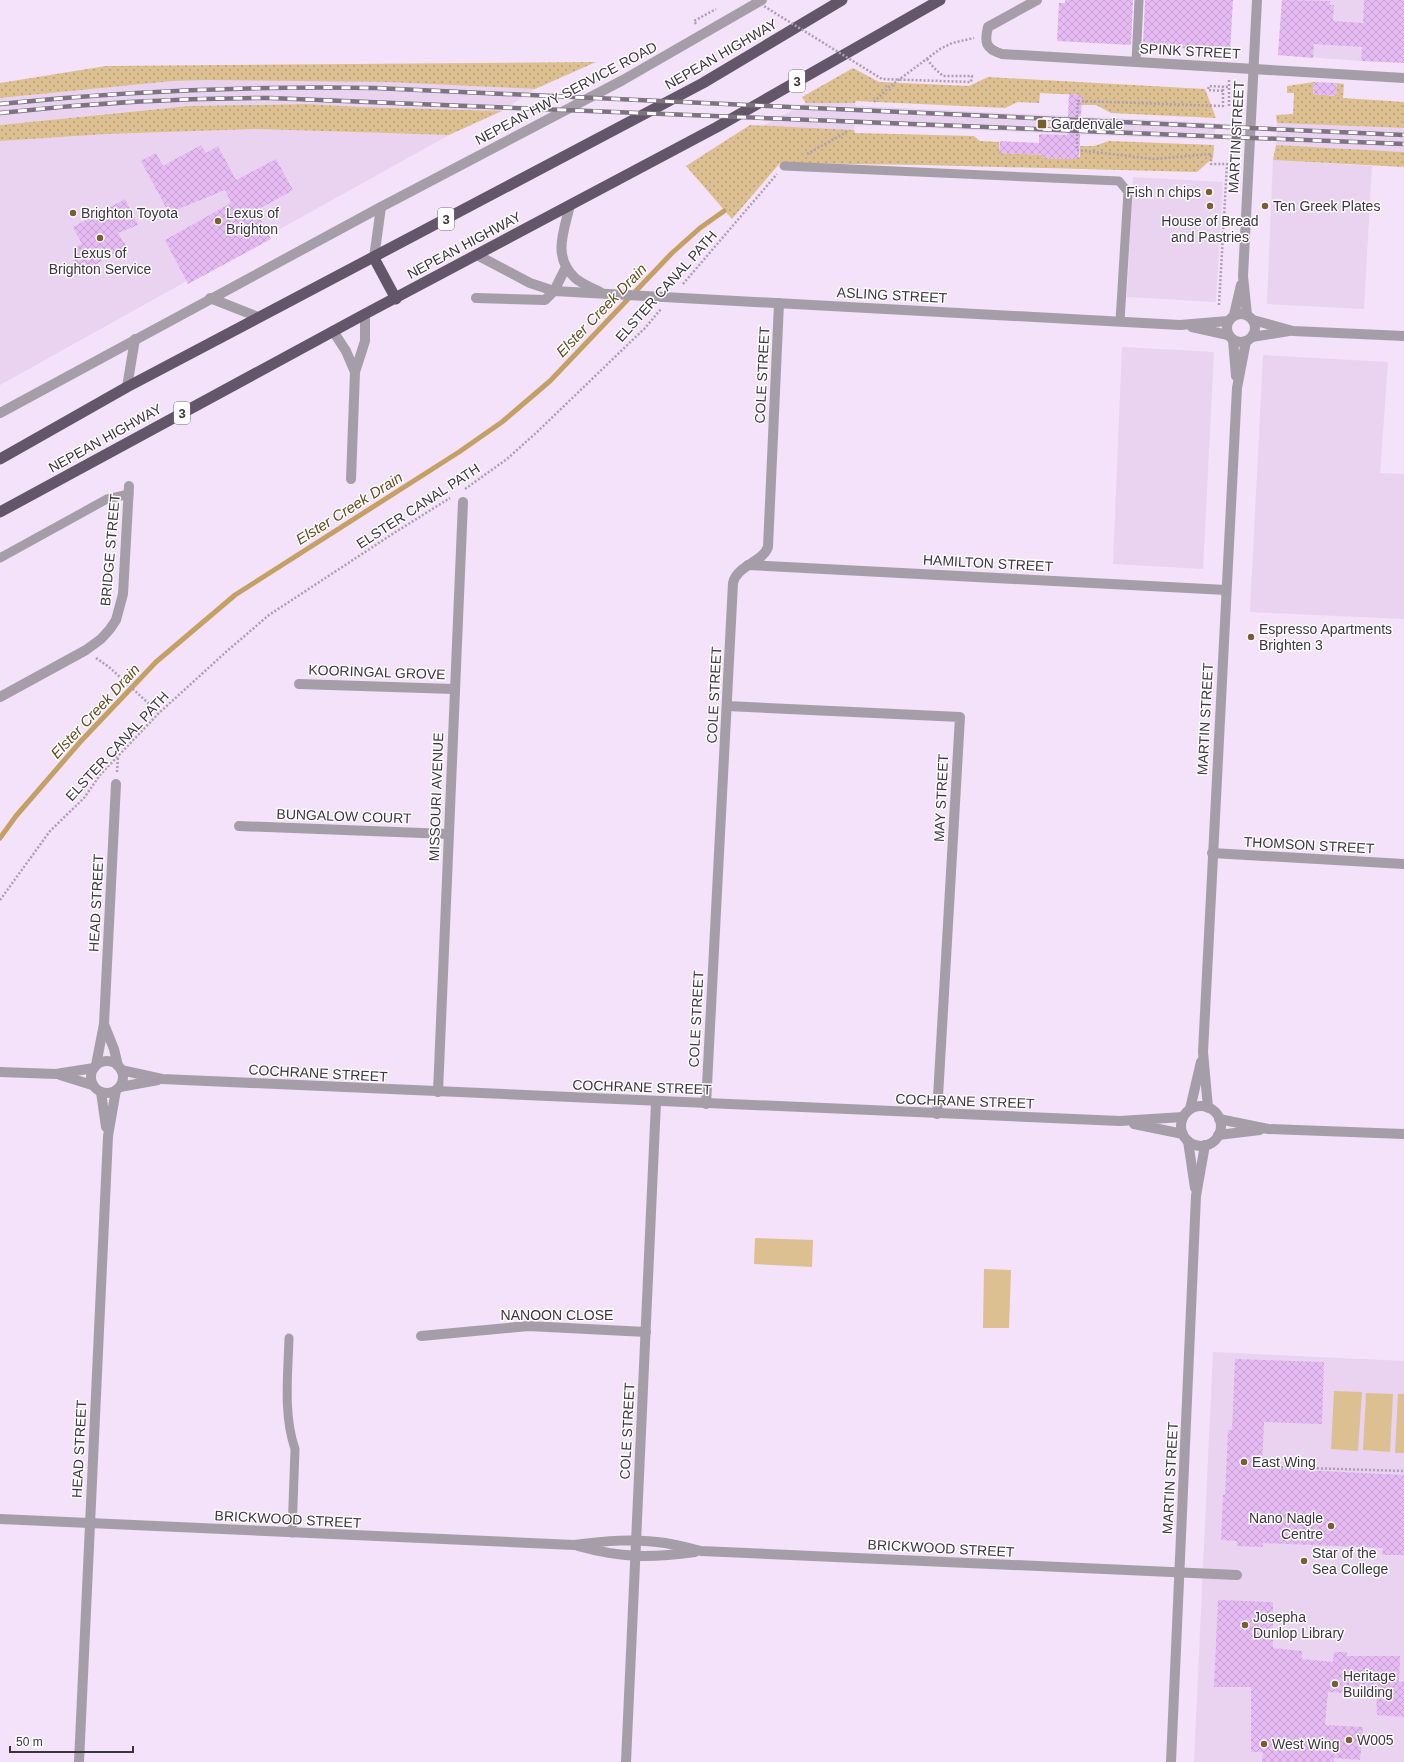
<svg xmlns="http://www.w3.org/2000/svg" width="1404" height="1762" viewBox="0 0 1404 1762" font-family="Helvetica,sans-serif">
  <defs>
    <pattern id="grass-dots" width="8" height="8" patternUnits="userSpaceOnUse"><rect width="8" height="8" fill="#ddc091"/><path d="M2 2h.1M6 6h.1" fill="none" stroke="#b49d78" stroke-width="1.8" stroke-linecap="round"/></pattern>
    <pattern id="building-cross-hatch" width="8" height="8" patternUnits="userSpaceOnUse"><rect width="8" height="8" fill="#e6bbf4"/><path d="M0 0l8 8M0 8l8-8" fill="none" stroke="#c6a1d2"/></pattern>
  </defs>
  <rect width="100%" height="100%" fill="#f3e2f9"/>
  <g fill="#e9d3f0">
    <path d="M1282,0H1404L1361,61L1278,55Z"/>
    <path d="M248,79L386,82L535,89L502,111L360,107L307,104L241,105L188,106L124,112L0,125V98L173,81Z"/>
    <path d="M806,103H855L856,106L1216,123L1214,140L855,125L854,130L763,126Z"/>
    <path d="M1277,123L1404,128V152L1276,145Z"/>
    <path d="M257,129L449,135L0,385V141L107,134Z"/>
    <path d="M1273,160L1372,166L1364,309L1267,304Z"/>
    <path d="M1133,177L1223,182L1216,302L1127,297Z"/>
    <path d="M1122,347L1214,352L1203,569L1113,564Z"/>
    <path d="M1263,355L1388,362L1380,473L1404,474V619L1250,612Z"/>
    <path d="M1213,1352L1404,1361V1762H1194Z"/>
  </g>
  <g fill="url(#grass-dots)">
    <path d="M596,62L535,89L386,82L210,80L173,81L0,98V83L106,66Z"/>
    <path d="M853,68L879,82L969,86L988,77L1205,89L1216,118L1111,113L1096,105H1081V95L1040,93L1039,103L1018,102L1005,108L856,101L855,103H806L802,97Z"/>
    <path d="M1314,82L1313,94L1336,96L1337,83L1344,84L1343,98L1404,102V128L1277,123L1276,115L1293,114L1294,93H1287V86Z"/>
    <path d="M307,104L360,107L502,111L449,135L257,129L107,134L0,141V125L188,106Z"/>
    <path d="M750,125L854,130L855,133L974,136L980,141L999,142V153L1044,155V158L1076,159V157H1080V146H1094L1109,141L1214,145L1213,158L1197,172L924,165L780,163L732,219L686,166Z"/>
    <path d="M1276,145L1404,152V167L1273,160Z"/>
  </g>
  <g fill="#ddc091">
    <path d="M755,1238L813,1240L812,1267L754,1264Z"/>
    <path d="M984,1269L1011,1270L1009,1328H983Z"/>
    <path d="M1334,1391L1362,1392L1358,1451L1331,1449Z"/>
    <path d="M1366,1393L1393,1394L1390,1452L1363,1450Z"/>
    <path d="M1398,1394H1404V1453H1395Z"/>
  </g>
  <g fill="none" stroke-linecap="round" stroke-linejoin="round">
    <path stroke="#c5a064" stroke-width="5" d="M0,838L16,816L81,741L156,662L235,595L459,452L502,422L550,381L672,253L700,228L724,211"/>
  </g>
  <g fill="url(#building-cross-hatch)">
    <path d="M1065,0H1133L1131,45L1057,41L1059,3H1065Z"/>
    <path d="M1145,0H1233L1230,51L1143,46Z"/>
    <path d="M1282,0L1330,1V5H1334L1333,21L1363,23L1364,0H1404V63L1361,61L1362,47L1314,44L1313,58L1278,55Z"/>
    <path d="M1314,82L1337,83L1336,96L1313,94Z"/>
    <path d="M1069,94L1082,95L1079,158L1076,157V159H1065L1044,158V155L999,153L1000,141L1039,143V134L1067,135Z"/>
    <path d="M201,145L206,153L218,146L236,180L276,159L293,190L256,211L271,239L188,284L165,240L231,203L225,190L169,213L141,161L156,153L163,166Z"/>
    <path d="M125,199L138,225L118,233L126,246L75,277L73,248L82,244L73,227Z"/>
    <path d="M1235,1359L1324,1362L1322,1424L1264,1422L1262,1468L1404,1475V1555H1382L1383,1548L1263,1543V1547L1237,1546V1541L1221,1540L1223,1495H1225L1228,1430H1232Z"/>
    <path d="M1218,1600L1273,1602V1648L1302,1651V1659L1333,1662L1334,1652H1347V1656H1400L1399,1682H1404V1717L1377,1715L1376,1688L1347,1686L1345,1693L1328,1692L1325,1725L1363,1727L1360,1760L1334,1758V1762H1262L1263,1752H1251V1687H1214Z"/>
  </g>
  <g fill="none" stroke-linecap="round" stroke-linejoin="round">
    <g stroke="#ad9fb1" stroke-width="2.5" stroke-dasharray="2 2" stroke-linecap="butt">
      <path d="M696,24L694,21L716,9"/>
      <path d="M927,59L934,68"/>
      <path d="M1223,91L1208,90L1209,86L1229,87"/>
      <path d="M874,102L889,87L940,49L952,43L974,38"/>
      <path d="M1229,106V79"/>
      <path d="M1077,117L1078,101L1223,106V86"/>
      <path d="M1077,134V150L1154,159L1211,154V164H1227L1219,305"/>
      <path d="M807,154L843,134L848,130"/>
      <path d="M683,284L777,174"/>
      <path d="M465,489L507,459L537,432L645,328L661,309"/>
      <path d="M96,658L109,667L159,713"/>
      <path d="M117,772L118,757"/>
      <path d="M0,900L50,831L84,798L100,775L159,713L227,651L269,615L394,533L450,498"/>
      <path d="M1277,1467L1404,1471"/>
    </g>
    <g stroke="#a59ea8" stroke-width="9">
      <path d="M1136,62L1139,0"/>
      <path d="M784,166L1119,181L1128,192L1120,321"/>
      <path d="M0,558L107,499L129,494"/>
      <path d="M289,1338C288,1374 283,1414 295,1449L292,1533"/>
    </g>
    <g stroke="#a59ea8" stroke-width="10">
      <path d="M1037,0L988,27C984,43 986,49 1002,54L1404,78"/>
      <path d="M374,258L381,207"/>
      <path d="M210,298L258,317"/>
      <path d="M476,298L545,300L554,291L566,267"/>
      <path d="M333,331L346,351L355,372"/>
      <path d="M127,387L135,339"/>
      <path d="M0,413L381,207L623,80L762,0"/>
      <path d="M351,479L355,372L365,341V314"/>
      <path d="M748,565L1226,590"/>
      <path d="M299,684L454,689"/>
      <path d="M0,697L86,650L101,639L110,629L116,620L123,594L129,486"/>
      <path d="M727,706L960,717L937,1114"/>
      <path d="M239,826L448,834"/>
      <path d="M1212,853L1404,864"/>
      <path d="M104,1024L114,1049L118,1066"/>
      <path d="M96,1065L104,1024L116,784"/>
      <path d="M438,1092L463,502"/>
      <path d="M706,1104L733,583C737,565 762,563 768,547L779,303"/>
      <path d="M1188,1141L1195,1188"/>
      <path d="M421,1336L528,1326L646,1332"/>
      <path d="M0,1519L574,1545C604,1541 635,1538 665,1543C677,1545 689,1548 701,1551L1237,1575"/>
      <path d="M578,1546C621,1558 651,1558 695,1552"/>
      <path d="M626,1762L656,1102"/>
      <path d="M1171,1762L1196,1196L1205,1145"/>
    </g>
    <g stroke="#a59ea8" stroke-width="10">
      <path d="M570,205C564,232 552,256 575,278C582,284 592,288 600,292"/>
      <path d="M477,255L530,283L554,291L1180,325L1228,321"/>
      <circle cx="1241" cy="328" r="14"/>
      <path d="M1234,315L1241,285"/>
      <path d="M1247,315L1243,276L1257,0"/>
      <path d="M1253,320L1293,331L1404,336"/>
      <path d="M1192,327L1228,335"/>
      <path d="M1252,337L1289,331"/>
      <path d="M1233,340L1236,376"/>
      <circle cx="107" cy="1077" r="16"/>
      <path d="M121,1070L162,1079L1120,1121L1183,1117"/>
      <path d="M0,1072L56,1074L94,1068"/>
      <path d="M60,1075L92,1085"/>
      <path d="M120,1087L158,1080"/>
      <path d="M101,1092L106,1127"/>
      <circle cx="1201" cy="1126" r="20"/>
      <path d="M1208,1108L1203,1052L1237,388L1246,341"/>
      <path d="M1190,1109L1201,1062"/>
      <path d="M1219,1119L1268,1129L1404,1134"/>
      <path d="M1134,1124L1183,1134"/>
      <path d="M1218,1135L1260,1130"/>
      <path d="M79,1762L108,1136L116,1090"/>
    </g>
    <g stroke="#635668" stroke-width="11">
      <path d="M374,258L396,299"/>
      <path d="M0,459L127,387L703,83L842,0"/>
      <path d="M0,512L365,314L717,127L940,0"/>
    </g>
    <defs>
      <g id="rail">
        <path d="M0,104C125,91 250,86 375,88L1404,135"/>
        <path d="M0,113C90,103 179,98 270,98L1404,144"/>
      </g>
    </defs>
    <use href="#rail" stroke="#7d7381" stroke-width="4.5"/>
    <use href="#rail" stroke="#fff" stroke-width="3" stroke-dasharray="9" stroke-linecap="butt"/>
    <path stroke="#ad9fb1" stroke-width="2.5" stroke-dasharray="2 2" stroke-linecap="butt" d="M754,0L882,79L971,82L972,76H943L934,68"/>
  </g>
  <g fill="#795e30" stroke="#fff" stroke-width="1.5">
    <rect x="1037" y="119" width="10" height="10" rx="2"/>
    <circle cx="1209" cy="192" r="4"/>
    <circle cx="1210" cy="206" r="4"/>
    <circle cx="1265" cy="206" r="4"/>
    <circle cx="73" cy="213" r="4"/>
    <circle cx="218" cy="221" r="4"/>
    <circle cx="100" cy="238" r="4"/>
    <circle cx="1251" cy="637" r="4"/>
    <circle cx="1244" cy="1462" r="4"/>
    <circle cx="1331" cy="1526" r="4"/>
    <circle cx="1304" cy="1561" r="4"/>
    <circle cx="1245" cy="1625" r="4"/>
    <circle cx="1335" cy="1684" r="4"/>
    <circle cx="1349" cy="1740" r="4"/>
    <circle cx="1264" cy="1744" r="4"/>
  </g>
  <g text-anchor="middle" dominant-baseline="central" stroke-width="3" stroke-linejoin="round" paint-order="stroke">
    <g fill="#fff" stroke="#767278" stroke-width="1">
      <rect x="789" y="70" width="16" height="22" rx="3"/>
      <rect x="438" y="208" width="16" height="22" rx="3"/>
      <rect x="174" y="402" width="16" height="22" rx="3"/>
    </g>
    <g font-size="13" font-weight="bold" fill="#3c353e">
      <text x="797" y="81">3</text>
      <text x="446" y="219">3</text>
      <text x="182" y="413">3</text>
    </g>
    <g font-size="14" fill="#3c353e" stroke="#fff">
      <text transform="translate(1190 51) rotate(3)">SPINK STREET</text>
      <text transform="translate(721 54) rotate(-30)">NEPEAN HIGHWAY</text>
      <text transform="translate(566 93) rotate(-28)">NEPEAN HWY SERVICE ROAD</text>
      <text transform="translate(1236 137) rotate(-87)">MARTIN STREET</text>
      <text transform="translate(464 245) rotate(-28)">NEPEAN HIGHWAY</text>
      <text transform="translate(666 286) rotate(-48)">ELSTER CANAL PATH</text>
      <text transform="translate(892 295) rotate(3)">ASLING STREET</text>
      <text transform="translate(762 375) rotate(-87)">COLE STREET</text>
      <text transform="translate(105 438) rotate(-29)">NEPEAN HIGHWAY</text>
      <text transform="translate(418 506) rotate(-33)">ELSTER CANAL PATH</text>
      <text transform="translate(110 550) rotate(-85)">BRIDGE STREET</text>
      <text transform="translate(988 563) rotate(3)">HAMILTON STREET</text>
      <text transform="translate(377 672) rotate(2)">KOORINGAL GROVE</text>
      <text transform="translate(714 695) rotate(-87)">COLE STREET</text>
      <text transform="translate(1205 719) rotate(-87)">MARTIN STREET</text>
      <text transform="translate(117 746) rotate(-47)">ELSTER CANAL PATH</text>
      <text transform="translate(436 797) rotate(-88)">MISSOURI AVENUE</text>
      <text transform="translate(941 798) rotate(-87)">MAY STREET</text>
      <text transform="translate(344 816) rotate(2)">BUNGALOW COURT</text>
      <text transform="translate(1309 845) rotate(3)">THOMSON STREET</text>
      <text transform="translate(96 903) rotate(-87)">HEAD STREET</text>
      <text transform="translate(696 1019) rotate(-87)">COLE STREET</text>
      <text transform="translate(318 1073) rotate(3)">COCHRANE STREET</text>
      <text transform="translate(642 1087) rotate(2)">COCHRANE STREET</text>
      <text transform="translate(965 1101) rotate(2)">COCHRANE STREET</text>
      <text x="557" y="1315">NANOON CLOSE</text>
      <text transform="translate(627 1431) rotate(-87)">COLE STREET</text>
      <text transform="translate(79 1449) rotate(-87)">HEAD STREET</text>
      <text transform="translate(1170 1478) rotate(-87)">MARTIN STREET</text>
      <text transform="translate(288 1519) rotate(3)">BRICKWOOD STREET</text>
      <text transform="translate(941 1548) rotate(3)">BRICKWOOD STREET</text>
    </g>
    <g font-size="14" fill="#3c353e" stroke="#fff" text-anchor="start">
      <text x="1051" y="124">Gardenvale</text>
      <text x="1201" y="192" text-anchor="end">Fish n chips</text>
      <text x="1273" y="206">Ten Greek Plates</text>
      <text x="81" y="213">Brighton Toyota</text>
      <text x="226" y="213">Lexus of<tspan x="226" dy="16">Brighton</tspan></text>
      <text x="1210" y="221" text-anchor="middle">House of Bread<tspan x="1210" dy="16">and Pastries</tspan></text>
      <text x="100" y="253" text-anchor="middle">Lexus of<tspan x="100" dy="16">Brighton Service</tspan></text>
      <text x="1259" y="629">Espresso Apartments<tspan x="1259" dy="16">Brighten 3</tspan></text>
      <text x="1252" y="1462">East Wing</text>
      <text x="1323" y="1518" text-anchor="end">Nano Nagle<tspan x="1323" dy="16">Centre</tspan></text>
      <text x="1312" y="1553">Star of the<tspan x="1312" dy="16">Sea College</tspan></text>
      <text x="1253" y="1617">Josepha<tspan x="1253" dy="16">Dunlop Library</tspan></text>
      <text x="1343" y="1676">Heritage<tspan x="1343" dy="16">Building</tspan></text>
      <text x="1357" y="1740">W005</text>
      <text x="1272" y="1744">West Wing</text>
    </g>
    <g font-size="15" font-style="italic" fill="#654b1d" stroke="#fff">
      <text transform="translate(601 310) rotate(-46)">Elster Creek Drain</text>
      <text transform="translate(349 508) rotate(-32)">Elster Creek Drain</text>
      <text transform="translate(95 711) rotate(-47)">Elster Creek Drain</text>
    </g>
  </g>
  <path d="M10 1746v6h123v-6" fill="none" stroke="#3c353e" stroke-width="2"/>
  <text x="16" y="1746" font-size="12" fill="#3c353e" stroke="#ffffff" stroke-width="3" paint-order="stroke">50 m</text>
</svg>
